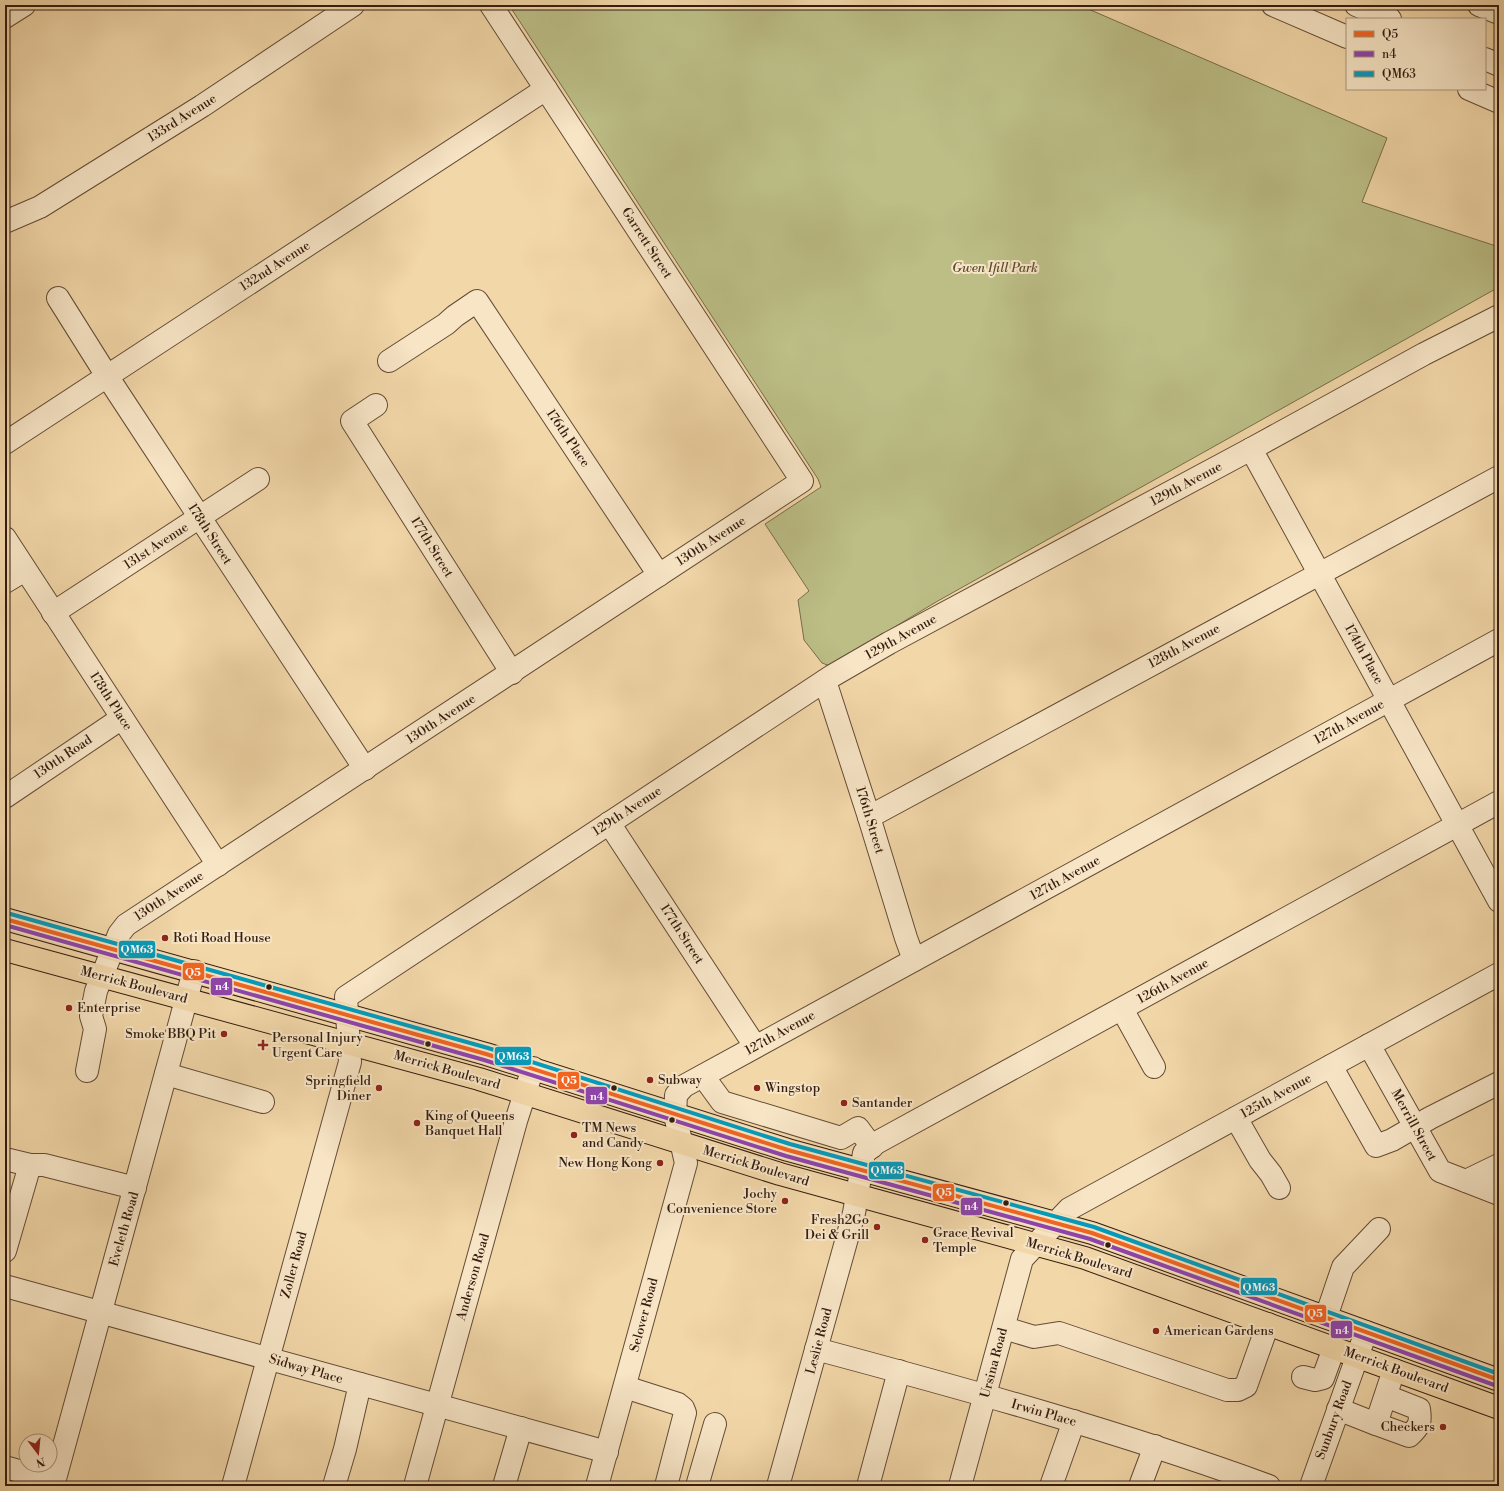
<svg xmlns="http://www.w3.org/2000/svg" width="1504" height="1491" viewBox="0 0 1504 1491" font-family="'Libre Bodoni',serif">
  <rect width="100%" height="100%" fill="#f2d7a8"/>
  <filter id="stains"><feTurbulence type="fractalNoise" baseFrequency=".005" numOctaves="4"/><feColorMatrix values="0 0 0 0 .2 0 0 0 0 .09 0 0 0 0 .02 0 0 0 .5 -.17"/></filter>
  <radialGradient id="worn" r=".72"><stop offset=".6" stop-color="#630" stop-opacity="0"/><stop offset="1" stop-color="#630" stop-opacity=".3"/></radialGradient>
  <path fill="#bcbe86" stroke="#786d4b" d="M509,5H1079L1387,138L1362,202L1499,247V287L936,602L830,666L822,663L804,640L798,600L809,591L765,524L821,487L818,479Z"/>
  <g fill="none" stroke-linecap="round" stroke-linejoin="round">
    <defs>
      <g id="minor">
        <path d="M1273,5L1347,37"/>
        <path d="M1356,5L1390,19"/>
        <path d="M1479,5L1499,13"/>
        <path d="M5,17L24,5"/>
        <path d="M1485,59L1499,65"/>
        <path d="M1469,89L1499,102"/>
        <path d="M5,222L40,207L202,106L353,5"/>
        <path d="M58,298L107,376L365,769"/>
        <path d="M389,361L446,324L455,316L477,301L659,575"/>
        <path d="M376,405L352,421L512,673"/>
        <path d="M5,443L546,89"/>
        <path d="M1251,449L1499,901"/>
        <path d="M5,538L218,865"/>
        <path d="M5,582L25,570"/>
        <path d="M53,613L258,479"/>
        <path d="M825,681L869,817L906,938L914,960"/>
        <path d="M5,797L122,718"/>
        <path d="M869,817L1499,477"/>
        <path d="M609,823L755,1046"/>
        <path d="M1122,1009L1154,1067"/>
        <path d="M1369,1045L1440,1171L1499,1194"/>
        <path d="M1331,1066L1376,1146L1392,1140L1430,1118L1499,1083"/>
        <path d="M87,1071L95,1029L91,1016L96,991L119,934L126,925L802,481L491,5"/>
        <path d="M166,1074L263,1102"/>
        <path d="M703,1076L722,1102L841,1138L858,1128L872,1147"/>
        <path d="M1236,1118L1260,1160L1271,1174L1279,1188"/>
        <path d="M5,1159L30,1165H44L135,1188"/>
        <path d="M1466,1181L1499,1165"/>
        <path d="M5,1251L30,1165"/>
        <path d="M5,1286L607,1452"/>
        <path d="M1326,1317L1343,1267L1379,1229"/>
        <path d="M1004,1328L1034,1337L1059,1333L1227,1390H1238L1246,1386L1268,1324"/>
        <path d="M816,1349C969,1390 1121,1432 1269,1486"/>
        <path d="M1303,1377L1315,1380L1323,1378L1334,1348"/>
        <path d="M625,1387L678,1404L683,1408L685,1413L666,1486"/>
        <path d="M1338,1409L1376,1424L1394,1370"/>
        <path d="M1376,1424L1409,1436C1420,1426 1421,1423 1419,1409L1386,1396"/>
        <path d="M5,1467L54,1481"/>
        <path d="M53,1486L194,971"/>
        <path d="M233,1486L350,1062L346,997L832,676L889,643L1251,449L1424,354L1499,316"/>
        <path d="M334,1486L345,1449L360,1384"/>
        <path d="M415,1486L516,1121L533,1068"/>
        <path d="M504,1486L521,1428"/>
        <path d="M597,1486L686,1163L675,1115L676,1095L684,1086L1499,640"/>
        <path d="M697,1486L715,1424"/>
        <path d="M778,1486L854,1213L864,1153L876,1143L1499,802"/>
        <path d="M868,1486L899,1371"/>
        <path d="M960,1486L1022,1259L1069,1209L1499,974"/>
        <path d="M1051,1486L1074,1421"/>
        <path d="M1140,1486L1155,1446"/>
        <path d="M1311,1486L1366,1332"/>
      </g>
      <g id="major">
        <path d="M5,919L486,1054L788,1150L1092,1233L1499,1380"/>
        <path d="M5,950L479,1079L780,1174L1085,1258L1499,1408"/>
      </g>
    </defs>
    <use href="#minor" stroke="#644b36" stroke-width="24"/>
    <use href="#major" stroke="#341c10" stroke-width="24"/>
    <use href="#minor" stroke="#f7e5c6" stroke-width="22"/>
    <use href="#major" stroke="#f2d7a8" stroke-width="22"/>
    <defs>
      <path id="bus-1" d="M5,919L486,1054L788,1150L1092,1233L1499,1380"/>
      <path id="bus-2" d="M5,925L484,1060L786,1156L1090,1239L1497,1386"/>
      <path id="bus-3" d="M7,913L488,1048L790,1144L1094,1227L1499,1374"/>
    </defs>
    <use href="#bus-1" stroke="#f7e5c6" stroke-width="7"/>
    <use href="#bus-2" stroke="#f7e5c6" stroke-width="7"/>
    <use href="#bus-3" stroke="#f7e5c6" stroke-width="7"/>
    <use href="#bus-1" stroke="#f26522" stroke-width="4"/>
    <use href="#bus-2" stroke="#8e44ad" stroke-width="4"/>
    <use href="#bus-3" stroke="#059bbb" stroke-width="4"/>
  </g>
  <g fill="#8f2418" stroke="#f7e5c6" stroke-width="1.5">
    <circle cx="165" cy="938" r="4"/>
    <circle cx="69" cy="1008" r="4"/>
    <circle cx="224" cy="1034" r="4"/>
    <path d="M261 1039h4v4h4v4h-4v4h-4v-4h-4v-4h4z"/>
    <circle cx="650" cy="1080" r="4"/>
    <circle cx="379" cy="1088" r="4"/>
    <circle cx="757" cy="1088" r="4"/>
    <circle cx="844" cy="1103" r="4"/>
    <circle cx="417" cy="1123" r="4"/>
    <circle cx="574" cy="1135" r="4"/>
    <circle cx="660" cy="1163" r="4"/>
    <circle cx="785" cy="1201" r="4"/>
    <circle cx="877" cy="1227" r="4"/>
    <circle cx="925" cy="1240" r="4"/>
    <circle cx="1156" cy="1331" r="4"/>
    <circle cx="1443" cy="1427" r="4"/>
  </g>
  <g fill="#341c10" stroke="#f7e5c6" stroke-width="1.5">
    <circle cx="269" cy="987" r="3.5"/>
    <circle cx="428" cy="1044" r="3.5"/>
    <circle cx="614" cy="1088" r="3.5"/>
    <circle cx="672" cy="1120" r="3.5"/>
    <circle cx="1006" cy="1203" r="3.5"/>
    <circle cx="1108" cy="1245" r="3.5"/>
  </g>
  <g text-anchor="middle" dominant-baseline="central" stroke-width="4" stroke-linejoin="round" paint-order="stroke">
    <g font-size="13" fill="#341c10" stroke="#f7e5c6">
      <text transform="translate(182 118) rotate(-32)">133rd Avenue</text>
      <text transform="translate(647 243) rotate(57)">Garrett Street</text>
      <text transform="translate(275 266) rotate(-33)">132nd Avenue</text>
      <text transform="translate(568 438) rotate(56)">176th Place</text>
      <text transform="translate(1186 484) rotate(-28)">129th Avenue</text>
      <text transform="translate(210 534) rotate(57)">178th Street</text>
      <text transform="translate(711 541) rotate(-33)">130th Avenue</text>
      <text transform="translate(156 546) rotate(-33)">131st Avenue</text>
      <text transform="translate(432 547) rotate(58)">177th Street</text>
      <text transform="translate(901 637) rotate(-29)">129th Avenue</text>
      <text transform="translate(1184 646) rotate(-28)">128th Avenue</text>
      <text transform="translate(1364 654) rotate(61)">174th Place</text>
      <text transform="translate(111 701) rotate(57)">178th Place</text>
      <text transform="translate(441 719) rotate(-33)">130th Avenue</text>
      <text transform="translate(1349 722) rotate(-29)">127th Avenue</text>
      <text transform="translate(63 757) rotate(-34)">130th Road</text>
      <text transform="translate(627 811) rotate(-33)">129th Avenue</text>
      <text transform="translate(870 820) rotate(73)">176th Street</text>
      <text transform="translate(1065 878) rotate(-29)">127th Avenue</text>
      <text transform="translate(169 896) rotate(-33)">130th Avenue</text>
      <text transform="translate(682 934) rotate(57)">177th Street</text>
      <text transform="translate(1173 981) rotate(-29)">126th Avenue</text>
      <text transform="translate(134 985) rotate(15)">Merrick Boulevard</text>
      <text transform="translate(780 1033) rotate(-29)">127th Avenue</text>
      <text transform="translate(447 1070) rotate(16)">Merrick Boulevard</text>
      <text transform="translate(1276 1096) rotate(-29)">125th Avenue</text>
      <text transform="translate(1414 1125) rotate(61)">Merrill Street</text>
      <text transform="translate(756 1166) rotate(17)">Merrick Boulevard</text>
      <text transform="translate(124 1229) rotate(-74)">Eveleth Road</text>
      <text transform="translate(1079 1258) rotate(17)">Merrick Boulevard</text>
      <text transform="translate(294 1265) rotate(-75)">Zoller Road</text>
      <text transform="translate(473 1277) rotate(-74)">Anderson Road</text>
      <text transform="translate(644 1315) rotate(-75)">Selover Road</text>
      <text transform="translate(819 1341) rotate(-75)">Leslie Road</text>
      <text transform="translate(994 1363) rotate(-75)">Ursina Road</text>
      <text transform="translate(306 1369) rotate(16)">Sidway Place</text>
      <text transform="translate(1396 1370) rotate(20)">Merrick Boulevard</text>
      <text transform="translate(1044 1413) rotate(16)">Irwin Place</text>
      <text transform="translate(1334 1420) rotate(-70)">Sunbury Road</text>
    </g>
    <g font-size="13" font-style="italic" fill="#5d4d33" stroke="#f7e5c6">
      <text x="995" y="268">Gwen Ifill Park</text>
    </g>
    <g font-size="13" fill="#341c10" stroke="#f7e5c6" text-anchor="start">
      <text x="173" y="938">Roti Road House</text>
      <text x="77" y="1008">Enterprise</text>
      <text x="216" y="1034" text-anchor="end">Smoke BBQ Pit</text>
      <text x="272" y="1038">Personal Injury<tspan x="272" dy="15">Urgent Care</tspan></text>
      <text x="658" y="1080">Subway</text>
      <text x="371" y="1081" text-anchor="end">Springfield<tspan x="371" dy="15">Diner</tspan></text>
      <text x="765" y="1088">Wingstop</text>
      <text x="852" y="1103">Santander</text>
      <text x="425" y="1116">King of Queens<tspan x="425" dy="15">Banquet Hall</tspan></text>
      <text x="582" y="1128">TM News<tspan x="582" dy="15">and Candy</tspan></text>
      <text x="652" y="1163" text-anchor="end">New Hong Kong</text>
      <text x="777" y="1194" text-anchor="end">Jochy<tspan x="777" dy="15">Convenience Store</tspan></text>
      <text x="869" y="1220" text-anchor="end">Fresh2Go<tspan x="869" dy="15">Dei &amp; Grill</tspan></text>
      <text x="933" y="1233">Grace Revival<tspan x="933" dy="15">Temple</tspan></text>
      <text x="1164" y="1331">American Gardens</text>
      <text x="1435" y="1427" text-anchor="end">Checkers</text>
    </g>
  </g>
  <g stroke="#f7e5c6" stroke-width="1.5">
    <rect x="118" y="940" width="38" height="19" rx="4" fill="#059bbb"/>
    <rect x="182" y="962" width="23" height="19" rx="4" fill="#f26522"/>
    <rect x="210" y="977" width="23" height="19" rx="4" fill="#8e44ad"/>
    <rect x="494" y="1046" width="38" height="20" rx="4" fill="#059bbb"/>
    <rect x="557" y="1071" width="23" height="19" rx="4" fill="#f26522"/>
    <rect x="585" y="1086" width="23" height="19" rx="4" fill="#8e44ad"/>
    <rect x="868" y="1161" width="37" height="19" rx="4" fill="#059bbb"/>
    <rect x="932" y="1183" width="23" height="19" rx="4" fill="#f26522"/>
    <rect x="960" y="1197" width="23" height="19" rx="4" fill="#8e44ad"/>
    <rect x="1240" y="1277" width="38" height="19" rx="4" fill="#059bbb"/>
    <rect x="1304" y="1304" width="23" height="19" rx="4" fill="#f26522"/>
    <rect x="1330" y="1320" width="23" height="19" rx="4" fill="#8e44ad"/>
  </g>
  <g font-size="11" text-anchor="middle" font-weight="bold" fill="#fff">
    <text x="137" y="953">QM63</text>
    <text x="193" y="976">Q5</text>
    <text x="222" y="990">n4</text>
    <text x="513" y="1060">QM63</text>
    <text x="569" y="1084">Q5</text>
    <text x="597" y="1100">n4</text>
    <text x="887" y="1174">QM63</text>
    <text x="944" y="1196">Q5</text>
    <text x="971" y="1210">n4</text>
    <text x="1259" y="1291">QM63</text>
    <text x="1315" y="1317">Q5</text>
    <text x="1342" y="1334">n4</text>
  </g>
  <rect width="1504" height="1491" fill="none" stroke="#f2d7a8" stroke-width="20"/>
  <rect x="6" y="6" width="1492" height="1479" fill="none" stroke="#341c10" stroke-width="2"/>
  <rect x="10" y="10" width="1484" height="1471" fill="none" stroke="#341c10"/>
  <rect x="1346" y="18" width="140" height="72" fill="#f7e5c6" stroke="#a9957d"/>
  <rect x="1354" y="31" width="20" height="6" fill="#f26522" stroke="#a9957d"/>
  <text x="1382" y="38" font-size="12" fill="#341c10">Q5</text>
  <rect x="1354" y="51" width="20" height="6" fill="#8e44ad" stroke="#a9957d"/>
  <text x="1382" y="58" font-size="12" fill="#341c10">n4</text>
  <rect x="1354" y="71" width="20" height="6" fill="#059bbb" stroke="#a9957d"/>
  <text x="1382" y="78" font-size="12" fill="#341c10">QM63</text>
  <g transform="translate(38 1453) rotate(164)"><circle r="19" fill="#f7e5c6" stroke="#a9957d"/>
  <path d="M0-3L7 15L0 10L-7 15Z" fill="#8f2418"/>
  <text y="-6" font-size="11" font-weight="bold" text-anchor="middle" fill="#341c10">N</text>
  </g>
  <rect width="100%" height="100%" filter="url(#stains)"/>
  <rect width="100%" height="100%" fill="url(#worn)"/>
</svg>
